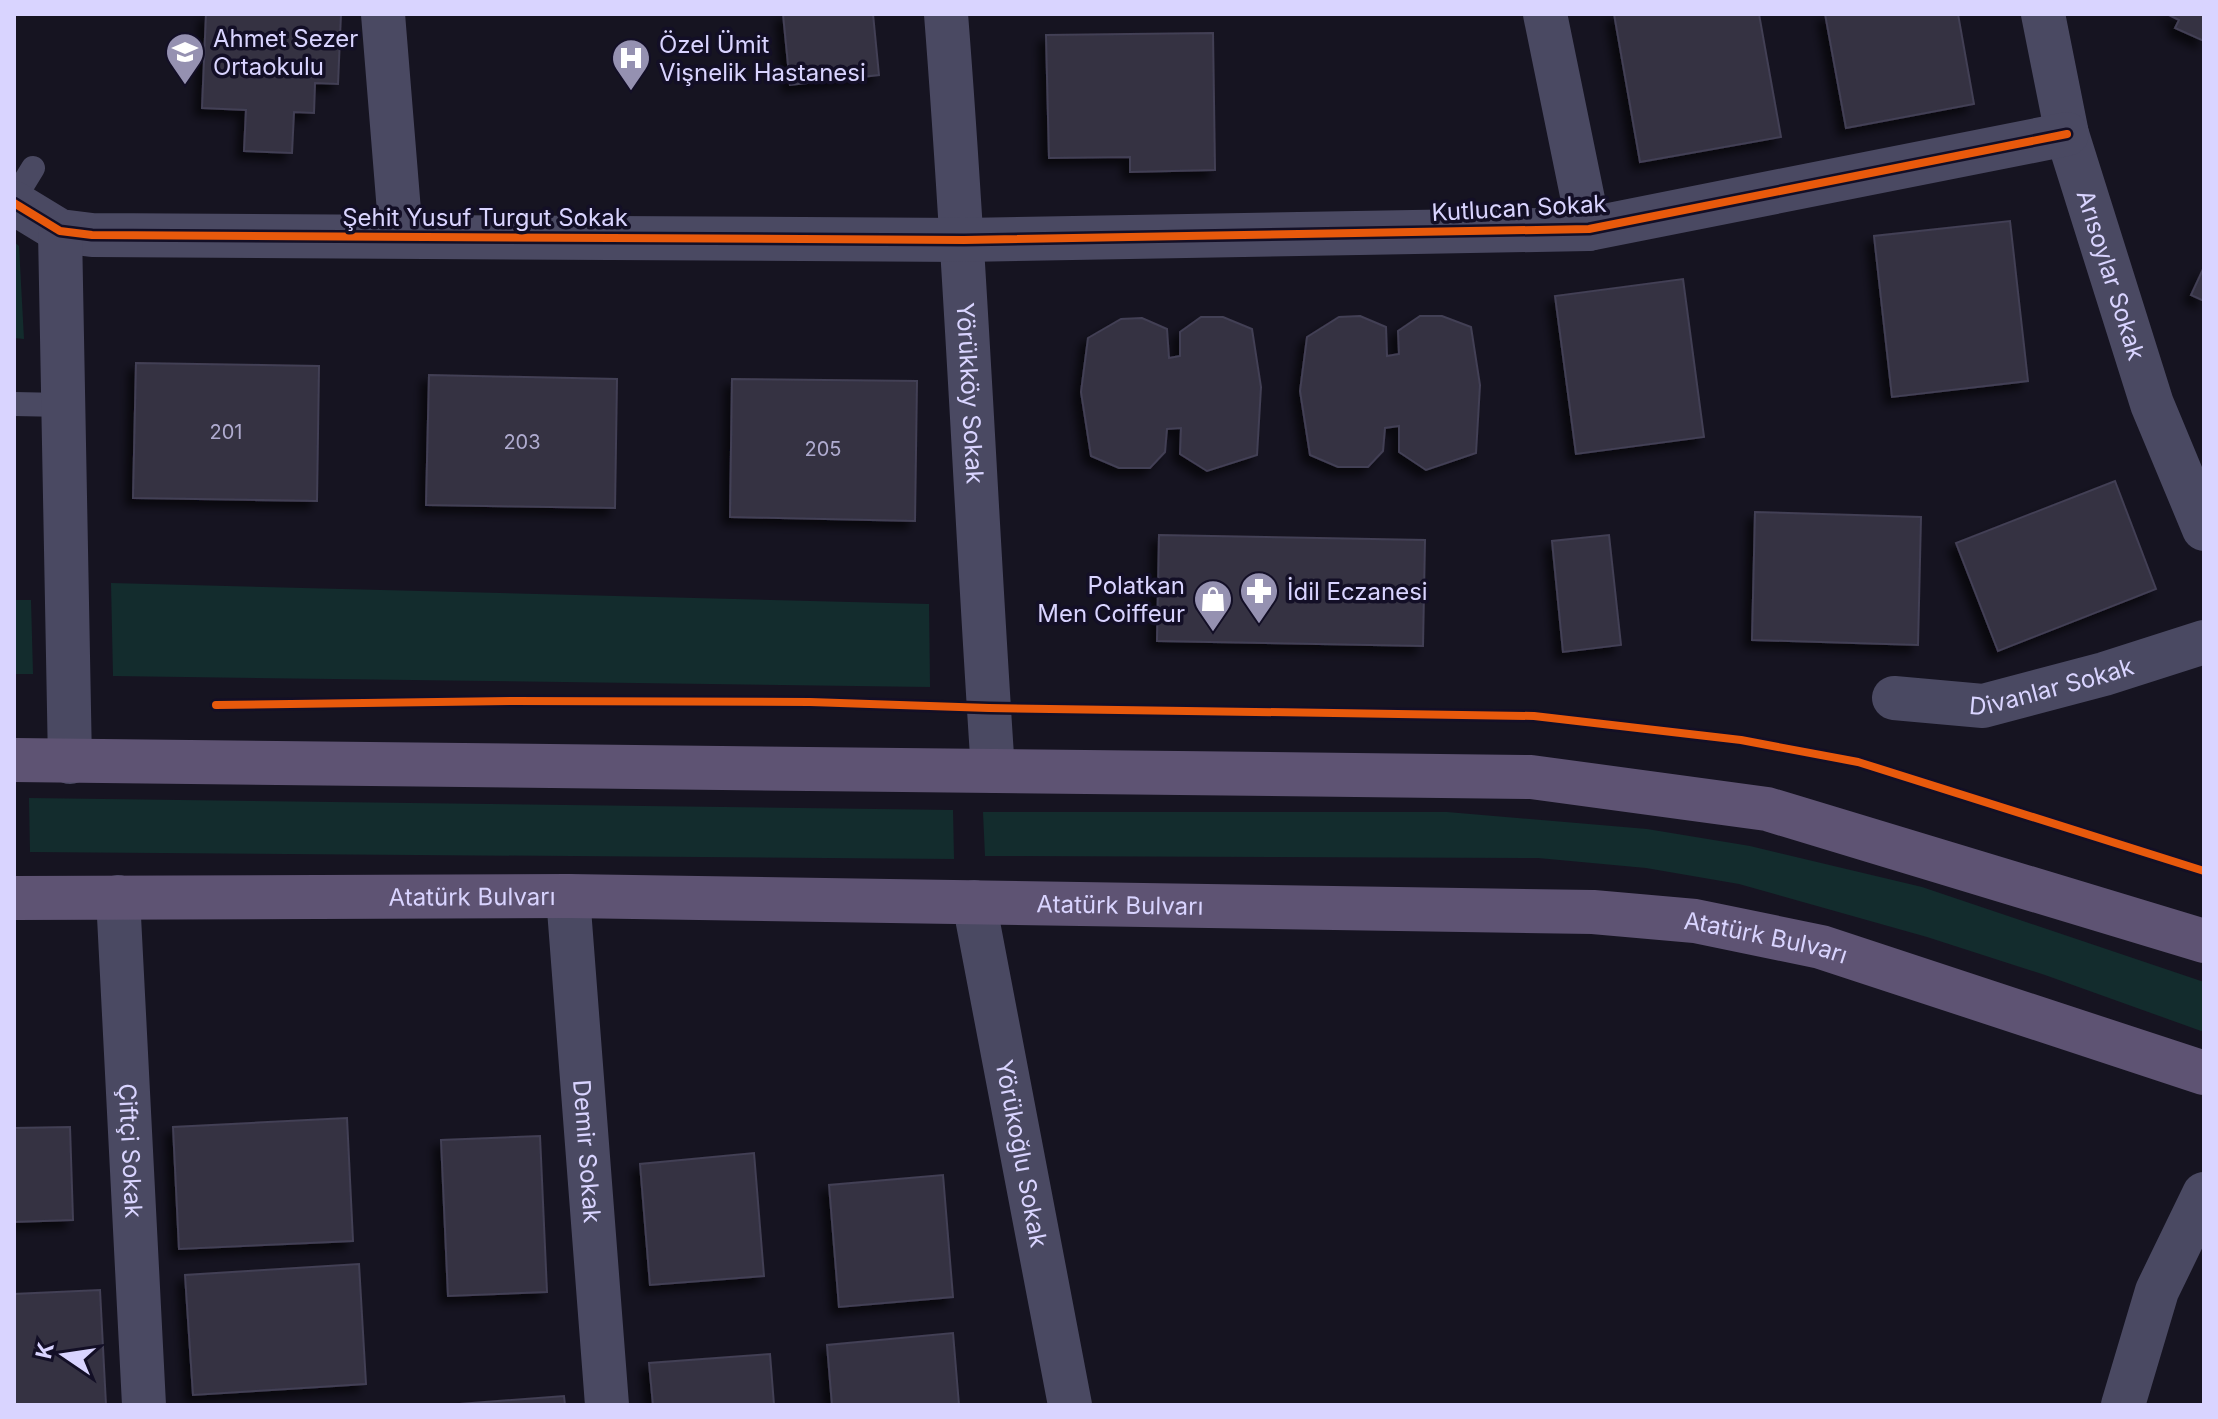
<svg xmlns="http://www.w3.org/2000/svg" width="2218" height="1419" viewBox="0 0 2218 1419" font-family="Inter,sans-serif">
  <defs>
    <filter id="shadow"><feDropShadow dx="-7" dy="7" stdDeviation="4" flood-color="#0009"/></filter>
  </defs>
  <rect width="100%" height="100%" fill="#161421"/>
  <g fill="#132c2d">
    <path d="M14,242L19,246L24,339L14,338Z"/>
    <path d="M111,583L929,604L930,687L113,676Z"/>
    <path d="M14,600H31L33,674H14Z"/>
    <path d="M29,798L953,810L954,859L30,852Z"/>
    <path d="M983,812H1447L1647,829L1750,846L1922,887L2204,982V1032L2045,975L1927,937L1739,884L1646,868L1538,858L985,856Z"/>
  </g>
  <g fill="#343243" stroke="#433f54" stroke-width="2" filter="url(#shadow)">
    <path d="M206,14H341L338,84L315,83L314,113L294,112L292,153L244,151L246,110L202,108Z"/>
    <path d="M783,14H873L879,75L790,85Z"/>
    <path d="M1614,14H1759L1781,137L1640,162Z"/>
    <path d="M1825,14H1958L1974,104L1846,128Z"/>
    <path d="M2167,14H2204V41L2175,28L2179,20Z"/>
    <path d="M1213,33L1215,170L1130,172V157L1049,158L1046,35Z"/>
    <path d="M2010,221L2028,381L1892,397L1874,236Z"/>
    <path d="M2204,267V301L2191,295Z"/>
    <path d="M1683,279L1704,437L1576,454L1555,296Z"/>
    <path d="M1360,316L1386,327L1387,356L1399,354L1398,331L1420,316H1442L1471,327L1480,385L1476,453L1426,470L1399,452V426L1385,428L1383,451L1368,467H1338L1310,455L1300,391L1307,337L1339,317Z"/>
    <path d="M1201,317H1223L1252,329L1261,387L1257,455L1207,471L1180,454L1181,428L1167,429L1165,452L1150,468H1119L1091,456L1081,392L1088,338L1121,319L1142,318L1167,329L1169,358L1180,356V332Z"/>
    <path d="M136,363L319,366L317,501L133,498Z"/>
    <path d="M429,375L617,379L615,508L426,505Z"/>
    <path d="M732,379L917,381L915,521L730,517Z"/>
    <path d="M2115,481L2156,589L1998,651L1956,543Z"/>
    <path d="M1755,512L1921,517L1918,645L1752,640Z"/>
    <path d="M1159,535L1425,540L1423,646L1157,641Z"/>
    <path d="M1609,535L1621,645L1563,652L1552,541Z"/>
    <path d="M347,1118L353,1241L179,1249L173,1127Z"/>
    <path d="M70,1127L73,1220L14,1222V1128Z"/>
    <path d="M540,1136L547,1292L448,1296L441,1140Z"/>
    <path d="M754,1153L764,1276L650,1285L640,1164Z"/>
    <path d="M943,1175L953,1297L839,1307L829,1185Z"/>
    <path d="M359,1264L366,1384L193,1395L185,1275Z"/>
    <path d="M100,1290L106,1405H14V1294Z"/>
    <path d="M953,1333L959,1405H832L827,1345Z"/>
    <path d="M770,1354L774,1405H653L649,1363Z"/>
    <path d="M564,1396L565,1405H460V1404Z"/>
  </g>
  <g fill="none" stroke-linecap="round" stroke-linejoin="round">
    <g stroke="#4a4962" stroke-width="24">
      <path d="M14,199L33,168"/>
      <path d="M14,404L63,405"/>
    </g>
    <g stroke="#4a4962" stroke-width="44">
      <path d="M383,14L401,236"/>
      <path id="s1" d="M946,14C966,266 976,519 993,771"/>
      <path d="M1545,14L1589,229"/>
      <path id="s2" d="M2043,14L2067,134L2152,404L2204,529"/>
      <path d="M14,203L60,231L92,235L964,240L1589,229L2067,134"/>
      <path d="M60,231L70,762"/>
      <path id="s3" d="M1894,698L1983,706L2104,674L2204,642"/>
      <path id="s4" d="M568,896L607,1405"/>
      <path id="s5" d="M118,897L144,1405"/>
      <path id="s6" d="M974,902L1070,1405"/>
      <path d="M2123,1405L2157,1291L2204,1194"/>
    </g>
    <g stroke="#5e5373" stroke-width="44">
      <path d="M14,760L1531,777L1767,809L2204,941"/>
      <path id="s7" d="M14,898L568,896L1593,912L1695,921L1821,947L2204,1073"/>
    </g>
    <defs>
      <g id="cycleway">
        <path d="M14,203L60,231L92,235L964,240L1589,229L2067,134"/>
        <path d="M216,705L514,701L810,702L989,708L1534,716L1741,740L1858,762L2204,871"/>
      </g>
    </defs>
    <use href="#cycleway" stroke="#130f26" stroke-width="13"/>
    <use href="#cycleway" stroke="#e8590c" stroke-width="8"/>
  </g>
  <defs>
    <symbol id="school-pin" viewBox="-11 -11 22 30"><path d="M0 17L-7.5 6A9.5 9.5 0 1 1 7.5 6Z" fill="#9591b1" stroke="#130f26"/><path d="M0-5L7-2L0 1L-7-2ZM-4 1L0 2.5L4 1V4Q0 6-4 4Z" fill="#fff"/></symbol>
    <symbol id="hospital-pin" viewBox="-11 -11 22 30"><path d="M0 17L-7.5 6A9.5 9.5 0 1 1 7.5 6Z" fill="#9591b1" stroke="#130f26"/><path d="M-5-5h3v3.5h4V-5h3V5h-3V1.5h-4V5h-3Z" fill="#fff"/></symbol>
    <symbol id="pharmacy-pin" viewBox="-11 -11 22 30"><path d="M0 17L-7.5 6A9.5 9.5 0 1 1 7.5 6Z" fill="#9591b1" stroke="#130f26"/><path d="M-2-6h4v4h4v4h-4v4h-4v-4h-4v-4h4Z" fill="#fff"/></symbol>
    <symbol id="shop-pin" viewBox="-11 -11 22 30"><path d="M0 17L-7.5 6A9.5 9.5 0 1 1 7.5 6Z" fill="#9591b1" stroke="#130f26"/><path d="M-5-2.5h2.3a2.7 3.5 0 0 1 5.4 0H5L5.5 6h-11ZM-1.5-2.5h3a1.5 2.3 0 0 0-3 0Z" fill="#fff"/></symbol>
  </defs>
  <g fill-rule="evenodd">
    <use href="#school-pin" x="163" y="30" width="44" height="60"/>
    <use href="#hospital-pin" x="609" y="36" width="44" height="60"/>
    <use href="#pharmacy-pin" x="1237" y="569" width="44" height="60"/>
    <use href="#shop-pin" x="1191" y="577" width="44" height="60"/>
  </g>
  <g text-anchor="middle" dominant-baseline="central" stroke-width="7" stroke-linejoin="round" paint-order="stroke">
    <g font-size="20" fill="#b0acd0">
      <text x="226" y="432">201</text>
      <text x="522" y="442">203</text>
      <text x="823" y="449">205</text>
    </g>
    <g font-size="24" fill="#d9d4ff" stroke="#130f26" text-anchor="start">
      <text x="213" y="38">Ahmet Sezer<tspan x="213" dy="28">Ortaokulu</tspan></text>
      <text x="659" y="44">Özel Ümit<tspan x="659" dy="28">Vişnelik Hastanesi</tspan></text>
      <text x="1185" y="585" text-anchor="end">Polatkan<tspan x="1185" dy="28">Men Coiffeur</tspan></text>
      <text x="1287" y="591">İdil Eczanesi</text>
    </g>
    <g font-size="24" fill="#d9d4ff" stroke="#130f26">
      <text transform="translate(1519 208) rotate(-3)">Kutlucan Sokak</text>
      <text x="485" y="217">Şehit Yusuf Turgut Sokak</text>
      <text stroke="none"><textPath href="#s2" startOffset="270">Arısoylar Sokak</textPath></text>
      <text stroke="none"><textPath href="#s1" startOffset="380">Yörükköy Sokak</textPath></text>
      <text stroke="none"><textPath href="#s3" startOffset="160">Divanlar Sokak</textPath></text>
      <text stroke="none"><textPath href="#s7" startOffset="458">Atatürk Bulvarı</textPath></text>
      <text stroke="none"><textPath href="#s7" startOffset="1106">Atatürk Bulvarı</textPath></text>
      <text stroke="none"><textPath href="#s7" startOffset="1754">Atatürk Bulvarı</textPath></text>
      <text stroke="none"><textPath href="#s5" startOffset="254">Çiftçi Sokak</textPath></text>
      <text stroke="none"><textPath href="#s4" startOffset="256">Demir Sokak</textPath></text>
      <text stroke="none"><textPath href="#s6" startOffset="256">Yörükoğlu Sokak</textPath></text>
    </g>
  </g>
  <rect width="2218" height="1419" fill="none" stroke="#d9d4ff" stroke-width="32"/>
  <g transform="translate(64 1355) rotate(283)" stroke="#130f26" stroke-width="6" paint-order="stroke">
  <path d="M0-6L14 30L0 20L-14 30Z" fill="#d9d4ff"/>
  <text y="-12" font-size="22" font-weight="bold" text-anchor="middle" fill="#d9d4ff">K</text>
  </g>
</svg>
